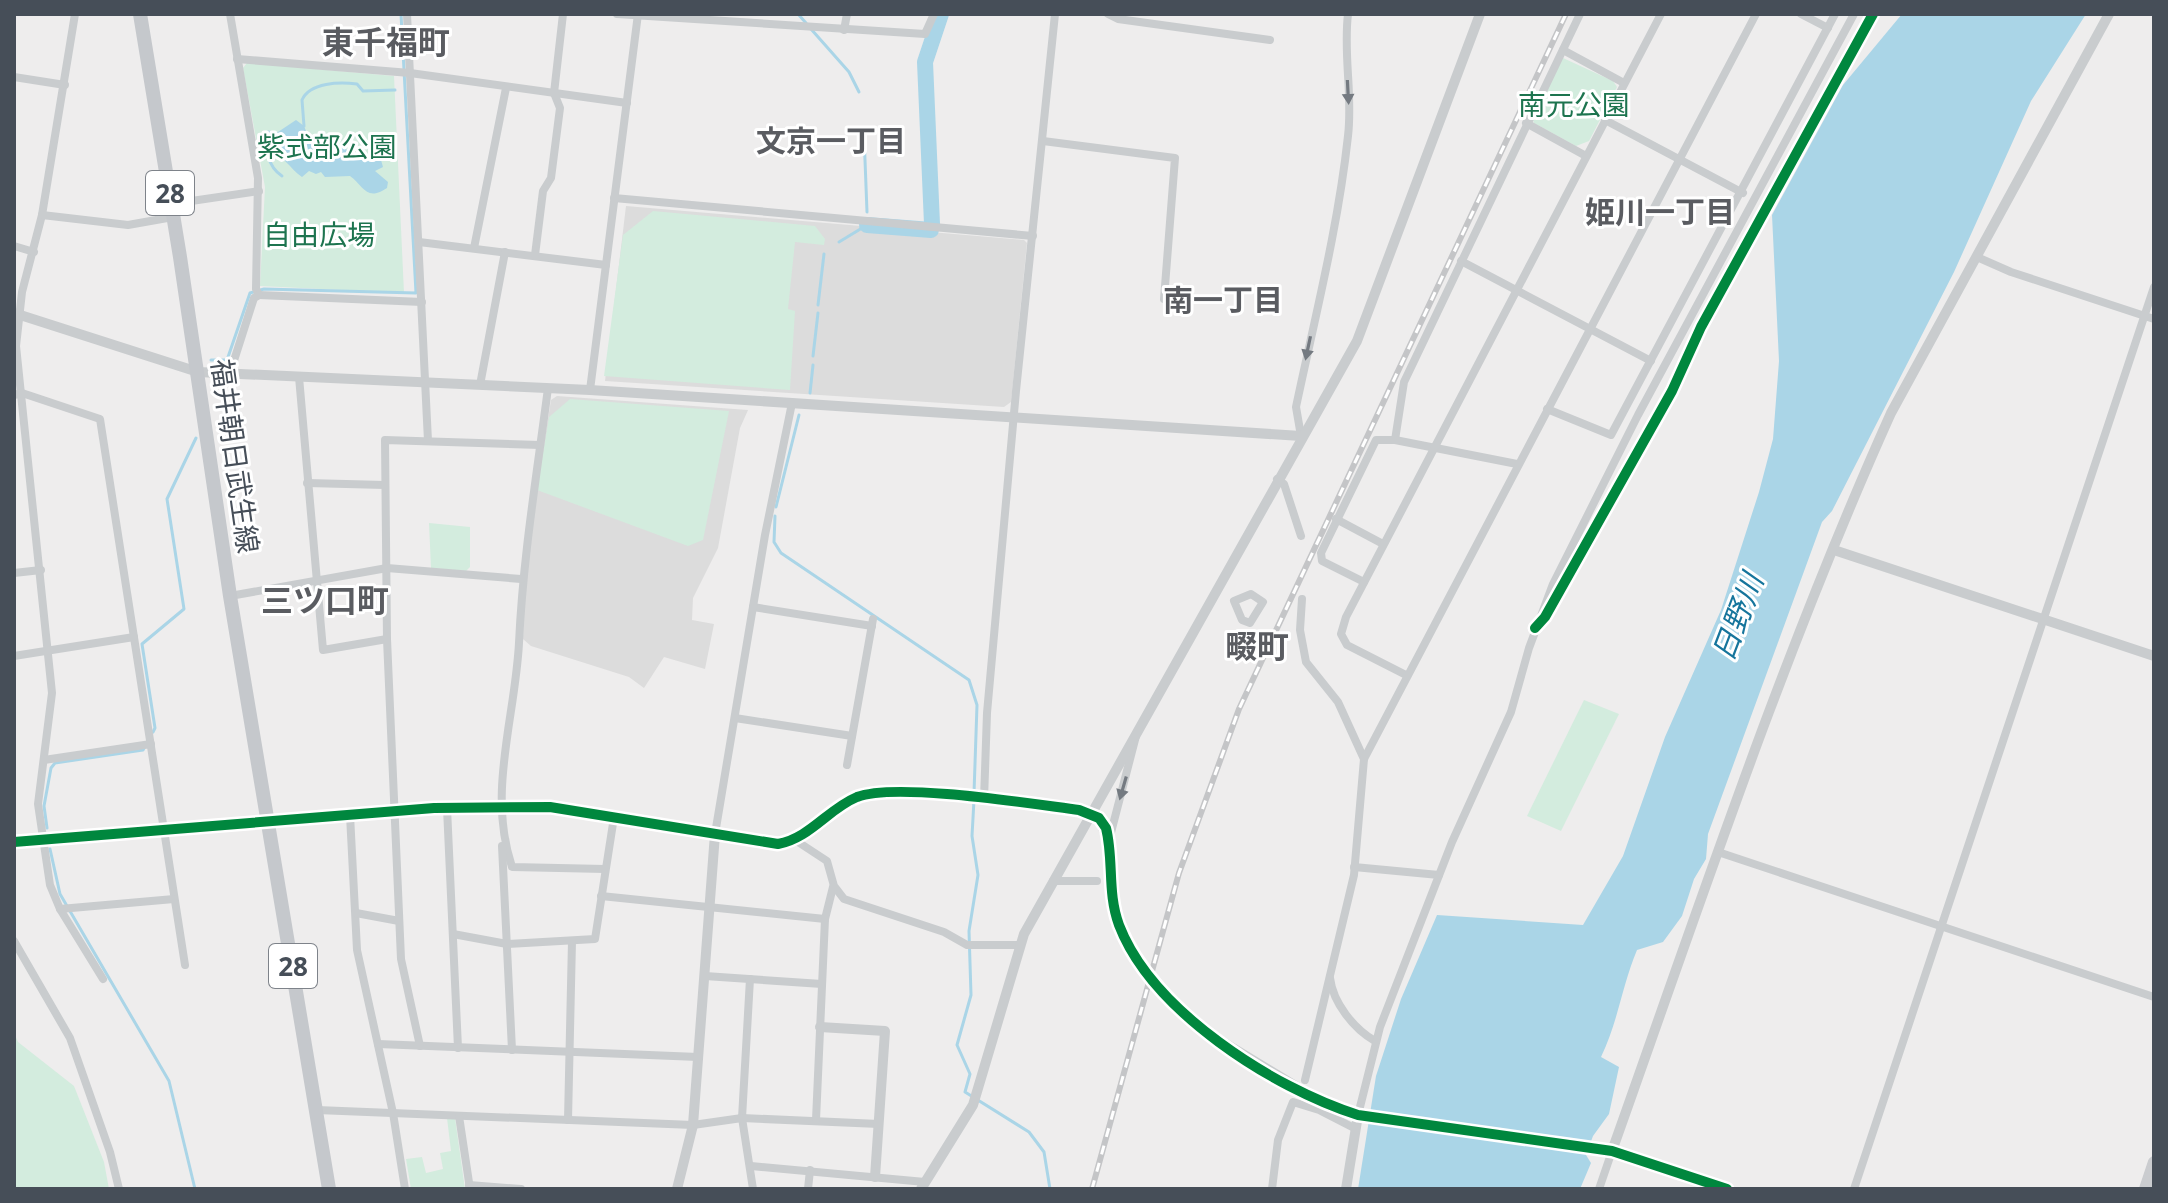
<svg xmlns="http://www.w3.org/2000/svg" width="2168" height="1203" viewBox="0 0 2168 1203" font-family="'Noto Sans','Noto Sans JP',sans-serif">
  <rect width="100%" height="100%" fill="#eeeded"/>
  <g fill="#dcdcdc">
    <path d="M626,206L1024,240L1027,243L1011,402L1004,407L605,381Z"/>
    <path d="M557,396L748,410L740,428L718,548L693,598L692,620L714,624L705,669L664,657L644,688L629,677L531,646L523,639L525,576L537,489L551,400Z"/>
  </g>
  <g fill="#d3ecde">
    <path d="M1563,58L1613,81L1617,87L1589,141L1576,146L1534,123L1532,117Z"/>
    <path d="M247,63L394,76L404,293L260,286L265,187L243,68Z"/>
    <path d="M653,211L815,226L825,239L824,245L795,242L788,309L795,311L790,390L604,376L623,235Z"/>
    <path d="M570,399L729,411L703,540L688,546L537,490L549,417Z"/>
    <path d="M429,523L470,527V567L466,571L431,568Z"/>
    <path d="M1584,700L1619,714L1561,831L1527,816Z"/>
    <path d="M14,1033L18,1042L74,1086L104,1162L109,1189H14Z"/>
    <path d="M447,1118H455L465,1189H411L406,1159L422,1157L426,1173L443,1169L440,1153L451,1151Z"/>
  </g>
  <g fill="#aad5e7">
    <path d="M1902,14H2086L2031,101L1954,272L1832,511L1822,522L1708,834L1706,859L1694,879L1682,916L1663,942L1637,950C1622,986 1618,1022 1601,1057L1619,1067L1609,1114L1593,1136L1586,1155L1591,1163L1580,1189H1358L1376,1076L1401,999L1437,915L1583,925L1623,856L1665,737L1721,610L1759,492L1773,439L1779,361L1772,215L1843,85Z"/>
    <path d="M296,120L304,126L308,136L318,135L331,146L340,144L356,158L366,154V161H374V153H379L383,167L375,171L388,182L387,188C366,202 364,186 350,176L325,177L321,172L316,174L309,171L302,177C289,168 284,155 269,151L272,136Z"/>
  </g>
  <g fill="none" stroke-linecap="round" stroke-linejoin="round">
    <g stroke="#aad5e7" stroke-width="3">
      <path d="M798,14L806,23"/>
      <path d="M811,29L849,72L859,92"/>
      <path d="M304,126L302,100C310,82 340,82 357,84L363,91L395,90"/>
      <path d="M276,134L268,132C264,148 268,167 282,176"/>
      <path d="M864,134L867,212"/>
      <path d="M839,242L867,225"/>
      <path d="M818,305L824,254"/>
      <path d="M813,356L818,313"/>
      <path d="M211,360H227L250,293L264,289L416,293L401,14"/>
      <path d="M810,393L813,365"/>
      <path d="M776,507L799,415"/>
      <path d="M775,516L774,542L781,553L969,680L977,705L974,793"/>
      <path d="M153,732L155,728L142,644L184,609L167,499L196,438"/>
      <path d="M974,800L972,836L978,875L969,931L971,995L957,1045L970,1074L965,1092L1029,1132L1044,1152L1050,1189"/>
      <path d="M47,828L44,806L51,768L55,763L143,750L145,746"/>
      <path d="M50,849L60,894L169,1081L195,1189"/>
    </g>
    <g stroke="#aad5e7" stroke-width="16">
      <path d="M932,224L925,62L941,14"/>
      <path d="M867,225L931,230"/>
    </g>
    <g stroke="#c9ccce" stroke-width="8">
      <path d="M75,14L42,215L22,292L16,346L52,693L38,804L50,885L60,909L103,979"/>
      <path d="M230,14L258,178L256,289L259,295"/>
      <path d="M407,14L428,441"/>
      <path d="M617,14L925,34L934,14"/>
      <path d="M1108,14L1118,19L1270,40"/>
      <path d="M1801,14L1828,28"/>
      <path d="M844,30L847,14"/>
      <path d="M1563,50L1624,83"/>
      <path d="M237,59L410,73L627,103"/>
      <path d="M14,77L65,85"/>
      <path d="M1605,120L1743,193"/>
      <path d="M1526,123L1586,156"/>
      <path d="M1043,141L1175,158L1164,299"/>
      <path d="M614,198L1033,236"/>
      <path d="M171,204L259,191"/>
      <path d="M42,215L128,225L173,217"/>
      <path d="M419,242L606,265"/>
      <path d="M14,246L34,252"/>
      <path d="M474,248L506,88"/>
      <path d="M535,255L543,191L551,178L560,108L554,93L563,14"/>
      <path d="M1977,257L2011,272L2154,319"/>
      <path d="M1461,261L1651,361"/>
      <path d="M259,295L422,302"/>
      <path d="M230,373L254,298L259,295"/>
      <path d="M299,377L323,650L387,639"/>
      <path d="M480,385L505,252"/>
      <path d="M548,388C537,474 523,556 519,643C515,719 487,792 512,867L605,869"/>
      <path d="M590,390L638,14"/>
      <path d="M14,395L22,393L100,419L185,965"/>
      <path d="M1547,409L1611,435L1835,14"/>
      <path d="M1301,436L1296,407C1315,317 1338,228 1348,136C1353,95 1343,55 1348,14"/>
      <path d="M1395,440L1404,382L1580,14"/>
      <path d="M1277,479L1284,484L1301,536"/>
      <path d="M307,483L385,485"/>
      <path d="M1336,519L1383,544"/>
      <path d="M14,573L41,570"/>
      <path d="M1364,582L1322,561L1321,553L1376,440H1395L1517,464"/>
      <path d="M1251,594L1263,602L1250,623L1242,620L1234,601Z"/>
      <path d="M230,596L387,568L521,579"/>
      <path d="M1302,599L1300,630L1306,662L1338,702L1364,759"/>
      <path d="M753,607L872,626"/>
      <path d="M14,656L134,637"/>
      <path d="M1406,675L1347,645L1341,634L1346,617L1661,14"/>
      <path d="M735,718L852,736"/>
      <path d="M44,760L151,744"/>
      <path d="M847,765L873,619"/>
      <path d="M984,800L987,713L1016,391L1055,14"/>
      <path d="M447,808L458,1048"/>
      <path d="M350,815L357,950L393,1113L405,1189"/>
      <path d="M715,834L765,535L792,403"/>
      <path d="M795,840L827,861L834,886L844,899L944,932L967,945H1019"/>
      <path d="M1108,844L1136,736"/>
      <path d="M502,846L512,1050"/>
      <path d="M1718,852L2154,997"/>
      <path d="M1354,867L1439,875"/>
      <path d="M1053,881H1097"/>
      <path d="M601,896L825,919"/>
      <path d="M60,909L174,899"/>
      <path d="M356,913L399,921"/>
      <path d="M453,934L507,944L595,939L614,817"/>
      <path d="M14,941L70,1038L110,1152L119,1189"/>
      <path d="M705,976L822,984"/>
      <path d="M1330,978C1333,1003 1354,1029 1375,1041"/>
      <path d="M750,979L742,1118L753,1189"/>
      <path d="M378,1044L698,1057"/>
      <path d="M420,1046L401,959L387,639L385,440L540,445"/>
      <path d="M1305,1080L1354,875L1364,759L1756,14"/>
      <path d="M317,1110L693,1125L742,1118L879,1124"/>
      <path d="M1358,1115L1380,1027L1452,842L1511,712L1529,648L1553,584L1638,415L1854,14"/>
      <path d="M459,1116L470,1189"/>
      <path d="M568,1120L572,941"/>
      <path d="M816,1120L825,919L833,887"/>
      <path d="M751,1166L925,1182"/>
      <path d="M469,1185L521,1189"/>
      <path d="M808,1189L810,1170"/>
      <path d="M1272,1189L1278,1140L1293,1102L1319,1110L1356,1129"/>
      <path d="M1599,1189L1612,1151L1727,1189"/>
      <path d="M1854,1189L2154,287"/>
    </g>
    <g stroke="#c9ccce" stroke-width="10">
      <path d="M14,313L198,372L590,390L1301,436"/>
      <path d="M1834,550L2154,656"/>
      <path d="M14,842L434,808L550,807L778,844C810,838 828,809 857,797C889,785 1055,803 1091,813C1116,829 1108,880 1114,909"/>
      <path d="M820,1027L885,1031L875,1177"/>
      <path d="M1218,1039L1307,1093L1358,1115L1612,1151C1700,904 1783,653 1891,413L2109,14"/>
      <path d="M677,1189L693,1125L715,834"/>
      <path d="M921,1189L973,1105L1024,934L1357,341L1480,14"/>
      <path d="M1346,1189L1358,1115"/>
    </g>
    <path stroke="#cacccf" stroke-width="12" d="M2145,1189L2154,1162"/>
    <path stroke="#c5c8cc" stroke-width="14" d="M140,14L180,257L230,596L329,1189"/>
    <defs>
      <path id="rail" d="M1092,1189L1179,873L1239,709L1566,14"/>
    </defs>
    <use href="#rail" stroke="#c4c5c7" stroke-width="6"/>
    <use href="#rail" stroke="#fff" stroke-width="3" stroke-dasharray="9" stroke-linecap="butt"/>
    <path stroke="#c9ccce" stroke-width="10" d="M1114,909C1133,965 1171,1004 1218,1039"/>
    <defs>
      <g id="cycleway">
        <path d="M1535,628L1545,617L1672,391L1701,327L1873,14"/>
        <path d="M14,842L434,808L550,807L778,844C810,838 828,809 857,797C896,782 1032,804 1079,810L1099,818L1106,828C1114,860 1107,893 1119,925C1152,1011 1273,1088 1358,1115L1612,1151L1727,1189"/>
      </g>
    </defs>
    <use href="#cycleway" stroke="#fff" stroke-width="15"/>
    <use href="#cycleway" stroke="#00873e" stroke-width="10"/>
  </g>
  <defs><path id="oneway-solid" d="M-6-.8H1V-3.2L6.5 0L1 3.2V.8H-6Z" transform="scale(2)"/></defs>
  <g fill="#747a81">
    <use href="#oneway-solid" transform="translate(1348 92) rotate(87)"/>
    <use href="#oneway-solid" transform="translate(1308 348) rotate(102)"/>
    <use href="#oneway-solid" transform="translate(1123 788) rotate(106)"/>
  </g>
  <g text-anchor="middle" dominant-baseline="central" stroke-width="6" stroke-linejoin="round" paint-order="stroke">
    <g fill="#fff" stroke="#7e838a" stroke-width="2">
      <rect x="146" y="171" width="48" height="44" rx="6"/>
      <rect x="269" y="944" width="48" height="44" rx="6"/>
    </g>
    <g font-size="26" font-weight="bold" fill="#464e58">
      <text x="170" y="193">28</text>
      <text x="293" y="966">28</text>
    </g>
    <g font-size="28" fill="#1d744f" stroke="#fff">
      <text x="1574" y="104">南元公園</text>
      <text x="327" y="146">紫式部公園</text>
      <text x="319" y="234">自由広場</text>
    </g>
    <g font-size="28" fill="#464e58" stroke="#fff">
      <text transform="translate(236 456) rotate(82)">福井朝日武生線</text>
    </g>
    <g font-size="30" font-weight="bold" fill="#5a5c61" stroke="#fff">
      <text x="831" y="140">文京一丁目</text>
      <text x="1660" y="211">姫川一丁目</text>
      <text x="1223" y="299">南一丁目</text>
    </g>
    <g font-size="30" font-style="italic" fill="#16759c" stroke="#fff">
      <text transform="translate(1737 617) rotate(-69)">日野川</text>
    </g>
    <g font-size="32" font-weight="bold" fill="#5a5c61" stroke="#fff">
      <text x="386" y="41">東千福町</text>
      <text x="325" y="599">三ツ口町</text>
      <text x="1257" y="645">畷町</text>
    </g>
  </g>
  <rect width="2168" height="1203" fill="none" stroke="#464e58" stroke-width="32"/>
</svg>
